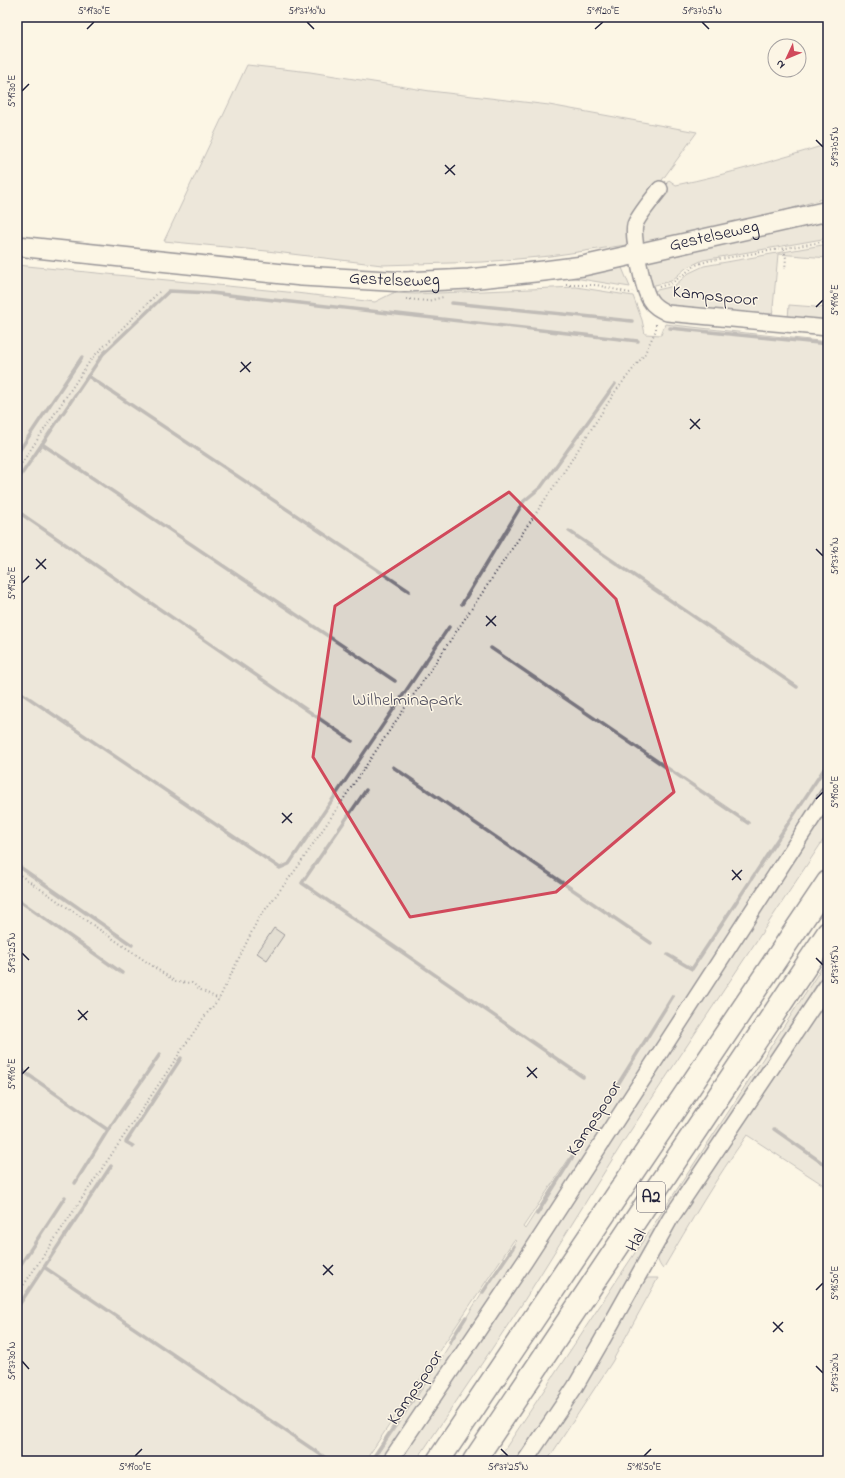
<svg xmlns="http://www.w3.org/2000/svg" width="845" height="1478" viewBox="0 0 845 1478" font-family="'Indie Flower',sans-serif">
  <rect width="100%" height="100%" fill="#fcf5e5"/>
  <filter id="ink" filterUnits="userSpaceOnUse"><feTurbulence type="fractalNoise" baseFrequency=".025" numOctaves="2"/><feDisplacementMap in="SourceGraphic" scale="8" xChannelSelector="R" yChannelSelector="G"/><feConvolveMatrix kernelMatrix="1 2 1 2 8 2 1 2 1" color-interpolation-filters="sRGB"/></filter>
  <g filter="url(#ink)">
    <g fill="#dcd6cc" stroke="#7f7c84" fill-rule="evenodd">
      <path d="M247,65L310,72L430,91L549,105L697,132L636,216L633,244L550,256L483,262L382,265L267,251L164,241Z"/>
      <path d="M828,144V197L768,216L697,233L642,243L639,224L669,180L676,185C728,174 777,160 828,144Z"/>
      <path d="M828,216V238L703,260L686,268L671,281L651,286L641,259Z"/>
      <path d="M828,244V258L778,254L772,318L667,306L659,301L653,291L674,286L689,273L704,266Z"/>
      <path d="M620,263L630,287L556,275Z"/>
      <path d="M17,265L287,292L375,302L393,293L415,294L576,287L633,296L642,320L645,334L661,335L665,324L828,342V787L665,1031L389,1461H373L422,1389L486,1286L516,1241L514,1240L365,1461H17ZM593,1123L525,1229L523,1227Z"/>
      <path d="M789,305L828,308V323L788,319Z"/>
      <path d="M828,803V833L625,1139L522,1304L416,1461H397Z"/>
      <path d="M828,958V967L732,1117L578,1370L518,1461H497L727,1114Z"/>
      <path d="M828,994V1188L747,1135C716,1178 690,1223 663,1269C653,1257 659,1251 666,1239Z"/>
      <path d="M648,1278H658L612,1362L547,1461H532L641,1283Z"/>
    </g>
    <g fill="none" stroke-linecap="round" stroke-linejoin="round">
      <g stroke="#78757e" stroke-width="3.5">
        <path d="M452,303L632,321"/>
        <path d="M670,328L828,344"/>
        <path d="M88,376L409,591"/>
        <path d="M42,444L395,681"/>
        <path d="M17,454L82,357"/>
        <path d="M17,481L103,354L169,291L211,293L638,341"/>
        <path d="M17,511L352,741"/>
        <path d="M569,531L797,687"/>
        <path d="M462,604L524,501L541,487L615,384"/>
        <path d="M491,648L748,823"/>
        <path d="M17,690L280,868L289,864L449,627"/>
        <path d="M393,767L651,943"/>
        <path d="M366,790L302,883L583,1077"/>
        <path d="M17,865L132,945"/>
        <path d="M17,899L122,973"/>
        <path d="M668,955L692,969L828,763"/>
        <path d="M17,1067L108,1130"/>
        <path d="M774,1129L828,1167"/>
        <path d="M133,1146L126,1142L181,1058"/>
        <path d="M75,1183L108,1130L160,1054"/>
        <path d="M537,1214L673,996"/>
        <path d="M44,1267L330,1461"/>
        <path d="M17,1270L65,1197"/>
        <path d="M483,1292L514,1246"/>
        <path d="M17,1308L111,1166"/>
        <path d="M450,1342L466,1317"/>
        <path d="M371,1461L438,1360"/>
      </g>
    </g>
    <path fill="#c6c1bb" stroke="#22223b" d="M274,928L284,935L267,960L257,953Z"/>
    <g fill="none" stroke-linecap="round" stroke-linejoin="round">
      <defs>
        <g id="minor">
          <path d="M660,189C654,197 637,217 635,225C632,236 643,290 650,300C654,307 661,310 667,313L828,328"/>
          <path d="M390,1461L525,1261L828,794"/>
          <path d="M525,1461L575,1387L601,1342L670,1219L828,984"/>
        </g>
        <g id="major">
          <path id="s1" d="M17,246L302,276L405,282L469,279L544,271L583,266L828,211"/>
        </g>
        <g id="highway">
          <path d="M438,1461L828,882"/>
          <path d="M474,1461L828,933"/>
        </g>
      </defs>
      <use href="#minor" stroke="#22223b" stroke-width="18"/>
      <use href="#major" stroke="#22223b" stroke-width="22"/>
      <use href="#highway" stroke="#22223b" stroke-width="25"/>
      <g stroke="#22223b" stroke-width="2" stroke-dasharray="1 3" stroke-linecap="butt">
        <path d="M784,249L786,258L785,269"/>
        <path d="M566,285H597L629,293L633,292"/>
        <path d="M659,287L672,283L696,265L708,261L828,241"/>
        <path d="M406,299L428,301L443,297"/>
        <path d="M17,470L92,358L159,292"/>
        <path d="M17,873L176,982L192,983L201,990L219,999"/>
        <path d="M17,1295L204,1017L219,999L258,919L297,868L567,467L615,392L644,355L656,330V322"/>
      </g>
      <use href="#minor" stroke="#fcf5e5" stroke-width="15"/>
      <use href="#major" stroke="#fcf5e5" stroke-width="19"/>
      <use href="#highway" stroke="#fcf5e5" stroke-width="22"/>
    </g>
  </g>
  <path d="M0 0H845V1478H0ZM509,492L616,599L674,792L556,892L410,917L313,757L335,606Z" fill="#fcf5e5" fill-opacity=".55" fill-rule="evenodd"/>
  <path fill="none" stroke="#d1495b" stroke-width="3" stroke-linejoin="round" d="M509,492L616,599L674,792L556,892L410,917L313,757L335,606Z"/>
  <path fill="none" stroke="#22223b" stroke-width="1.5" d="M307,22L314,29M702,22L709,29M87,29L94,22M595,29L603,22M22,91L29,84M816,140L823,147M445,165L455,175M445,174L455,165M816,307L823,300M241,362L250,372M240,372L251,362M690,419L700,429M690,429L700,419M816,549L823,556M36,559L46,569M36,569L46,559M22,583L29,576M486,616L496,626M486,626L496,616M816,799L823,792M282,813L292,823M282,823L292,813M732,870L741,880M732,880L742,870M22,953L29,960M816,958L823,965M78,1010L87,1020M78,1020L88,1011M527,1067L537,1078M22,1074L29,1067M527,1077L537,1068M323,1265L333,1275M323,1275L333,1265M816,1290L823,1283M773,1322L783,1332M773,1332L783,1322M22,1361L29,1369M816,1366L823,1373M501,1449L508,1456M135,1456L142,1449M644,1456L651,1449"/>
  <g text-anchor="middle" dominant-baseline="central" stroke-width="3" stroke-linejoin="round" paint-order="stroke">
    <rect fill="#fcf5e5" stroke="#63616e" stroke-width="1" x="637" y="1182" width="28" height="30" rx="3"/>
    <g font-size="17" font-weight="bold" fill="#22223b">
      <text x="651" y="1197">A2</text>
    </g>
    <g font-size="18" fill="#22223b" stroke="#fcf5e5">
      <text stroke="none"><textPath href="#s1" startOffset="703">Gestelseweg</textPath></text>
      <text stroke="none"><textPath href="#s1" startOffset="379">Gestelseweg</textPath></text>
      <text transform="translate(715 297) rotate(6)">Kampspoor</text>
      <text transform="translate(595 1119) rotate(-57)">Kampspoor</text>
      <text transform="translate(637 1241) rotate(-61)">Hal</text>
      <text transform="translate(416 1388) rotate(-56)">Kampspoor</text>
    </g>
    <g font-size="18" fill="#504f5f" stroke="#fcf5e5">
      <text x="407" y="701">Wilhelminapark</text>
    </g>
  </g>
  <rect width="845" height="1478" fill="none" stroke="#fcf5e5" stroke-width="44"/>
  <g transform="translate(787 58) rotate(226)"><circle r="19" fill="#fcf5e5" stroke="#a5a1a1"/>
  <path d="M0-3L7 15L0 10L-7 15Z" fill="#d1495b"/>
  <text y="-6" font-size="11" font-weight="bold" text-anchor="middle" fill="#22223b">N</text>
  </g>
  <rect x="22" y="22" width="801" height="1434" fill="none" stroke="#22223b" stroke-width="1.5"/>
  <g font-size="10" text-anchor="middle" fill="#22223b">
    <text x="94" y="14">5°19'30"E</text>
    <text x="307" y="14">51°37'10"N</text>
    <text x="603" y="14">5°19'20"E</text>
    <text x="702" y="14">51°37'05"N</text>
    <text transform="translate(11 91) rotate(-90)" y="4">5°19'30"E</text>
    <text transform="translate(834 147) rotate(-90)" y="4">51°37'05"N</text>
    <text transform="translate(834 300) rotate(-90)" y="4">5°19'10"E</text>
    <text transform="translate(834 556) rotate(-90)" y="4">51°37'10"N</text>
    <text transform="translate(11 583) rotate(-90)" y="4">5°19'20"E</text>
    <text transform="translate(834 792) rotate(-90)" y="4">5°19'00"E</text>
    <text transform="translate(11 953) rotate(-90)" y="4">51°37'25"N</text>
    <text transform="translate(834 965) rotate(-90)" y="4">51°37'15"N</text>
    <text transform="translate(11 1074) rotate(-90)" y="4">5°19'10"E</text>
    <text transform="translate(834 1283) rotate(-90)" y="4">5°18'50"E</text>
    <text transform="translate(11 1361) rotate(-90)" y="4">51°37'30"N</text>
    <text transform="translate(834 1373) rotate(-90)" y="4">51°37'20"N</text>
    <text x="135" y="1470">5°19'00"E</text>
    <text x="508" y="1470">51°37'25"N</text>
    <text x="644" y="1470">5°18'50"E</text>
  </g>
</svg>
